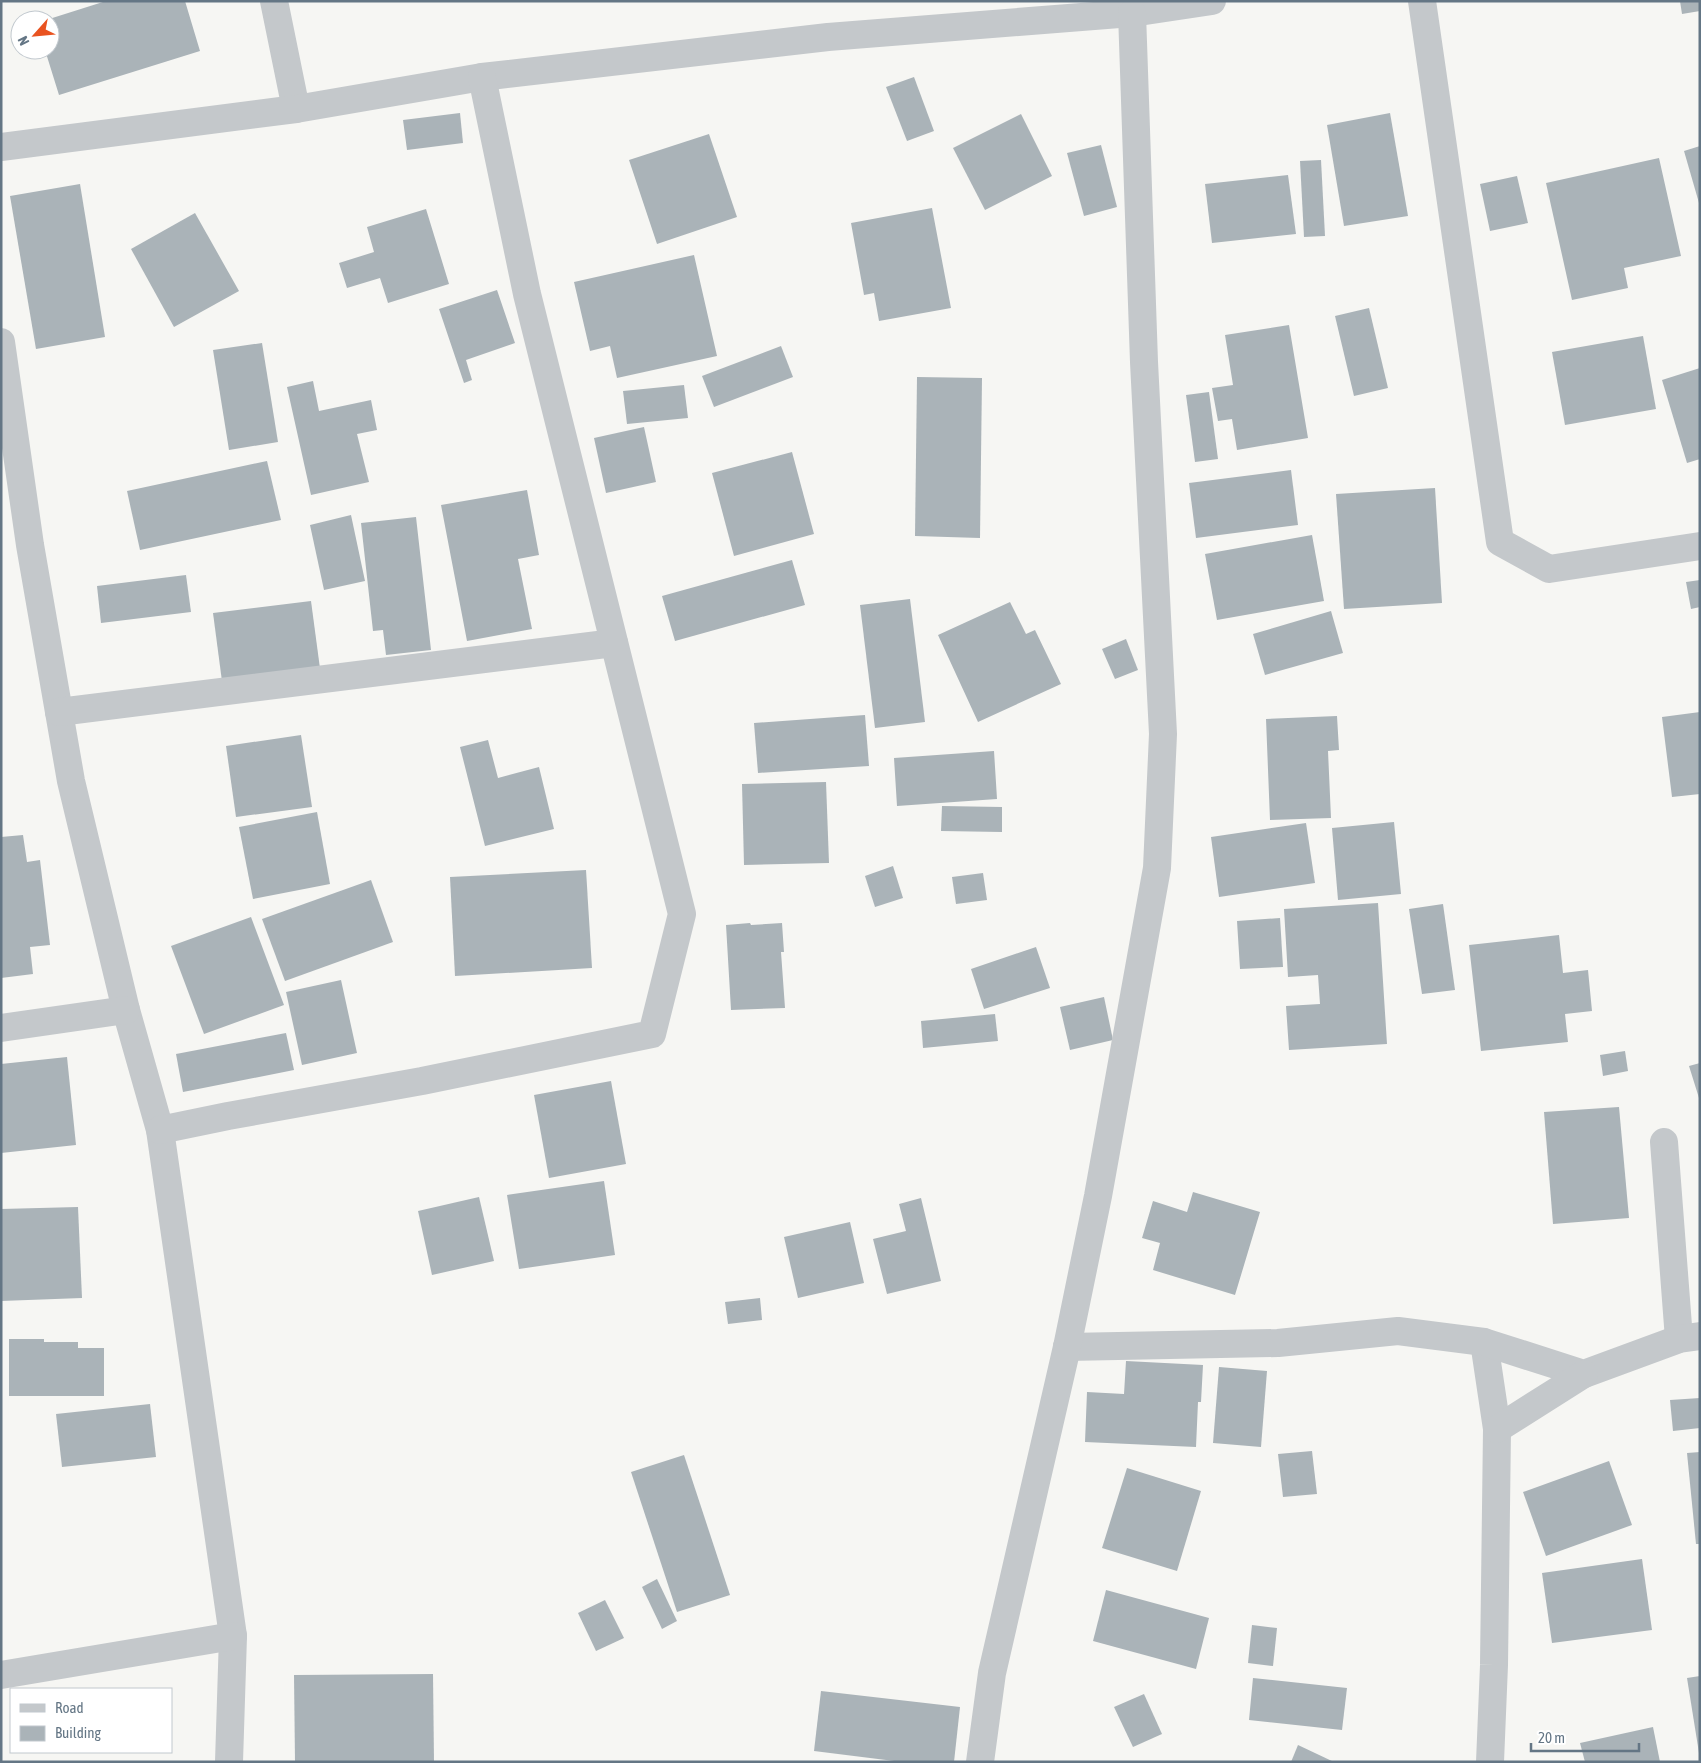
<svg xmlns="http://www.w3.org/2000/svg" width="1701" height="1763" viewBox="0 0 1701 1763" font-family="'Asap Condensed',sans-serif">
  <rect width="100%" height="100%" fill="#f6f6f3"/>
  <g fill="#aab3b8">
    <path d="M106,1H185L200,51L59,95L45,50H50V20H46Z"/>
    <path d="M1680,1H1700V11L1682,14Z"/>
    <path d="M914,77L934,131L907,141L886,87Z"/>
    <path d="M460,113L463,143L407,150L403,120Z"/>
    <path d="M1390,113L1408,216L1344,226L1327,125Z"/>
    <path d="M1021,114L1052,176L985,210L953,148Z"/>
    <path d="M709,134L737,217L657,244L629,160Z"/>
    <path d="M1101,145L1117,207L1084,216L1067,153Z"/>
    <path d="M1700,146V203H1699L1684,151Z"/>
    <path d="M1659,158L1681,256L1624,268L1628,288L1572,300L1546,183Z"/>
    <path d="M1321,160L1325,236L1304,237L1300,161Z"/>
    <path d="M1288,175L1296,234L1212,243L1205,184Z"/>
    <path d="M1517,176L1528,223L1490,231L1480,184Z"/>
    <path d="M80,184L105,337L36,349L10,196Z"/>
    <path d="M932,208L951,308L879,321L874,293L864,295L851,223Z"/>
    <path d="M426,209L449,284L388,303L380,278L347,288L339,263L374,252L367,227Z"/>
    <path d="M195,213L239,291L174,327L131,249Z"/>
    <path d="M694,255L717,356L617,378L610,346L590,351L574,282Z"/>
    <path d="M497,290L515,343L466,360L472,380L464,383L439,309Z"/>
    <path d="M1369,308L1388,388L1354,396L1335,316Z"/>
    <path d="M1289,325L1308,438L1237,450L1232,419L1218,421L1212,388L1233,385L1225,335Z"/>
    <path d="M1643,336L1656,409L1565,425L1552,352Z"/>
    <path d="M262,343L278,442L229,450L213,350Z"/>
    <path d="M781,346L793,377L714,407L702,376Z"/>
    <path d="M1700,368V459L1687,463L1662,380Z"/>
    <path d="M917,377L982,378L980,538L915,536Z"/>
    <path d="M313,381L319,411L371,400L377,430L357,434L369,482L311,495L287,387Z"/>
    <path d="M684,385L688,418L627,424L623,391Z"/>
    <path d="M1209,392L1218,459L1195,462L1186,395Z"/>
    <path d="M644,427L656,482L606,493L594,438Z"/>
    <path d="M792,452L814,534L734,556L712,473Z"/>
    <path d="M267,461L281,520L140,550L127,491Z"/>
    <path d="M1291,470L1298,525L1196,538L1189,483Z"/>
    <path d="M1435,488L1442,603L1344,609L1336,494Z"/>
    <path d="M527,490L539,555L518,559L532,629L467,641L441,505Z"/>
    <path d="M351,515L365,581L324,590L310,525Z"/>
    <path d="M416,517L431,650L386,655L383,630L373,631L361,523Z"/>
    <path d="M1312,535L1324,601L1217,620L1205,554Z"/>
    <path d="M792,560L805,605L675,641L662,596Z"/>
    <path d="M186,575L191,612L101,623L97,586Z"/>
    <path d="M1700,580V607L1691,609L1686,582Z"/>
    <path d="M910,599L925,722L875,728L860,605Z"/>
    <path d="M311,601L321,676L223,689L213,613Z"/>
    <path d="M1010,602L1026,634L1035,630L1061,684L978,722L938,635Z"/>
    <path d="M1331,611L1343,653L1265,675L1253,634Z"/>
    <path d="M1126,639L1138,670L1115,679L1102,649Z"/>
    <path d="M1700,712V794L1672,797L1662,717Z"/>
    <path d="M865,715L869,766L758,773L754,723Z"/>
    <path d="M1337,716L1339,750L1328,751L1331,818L1270,820L1266,719Z"/>
    <path d="M301,735L312,807L236,817L226,746Z"/>
    <path d="M488,740L498,778L539,767L554,829L485,846L460,747Z"/>
    <path d="M994,751L997,799L897,806L894,758Z"/>
    <path d="M826,782L829,863L744,865L742,784Z"/>
    <path d="M942,806L1002,807V832L941,831Z"/>
    <path d="M317,812L330,884L253,899L239,827Z"/>
    <path d="M1394,822L1401,894L1338,900L1332,828Z"/>
    <path d="M1306,823L1315,883L1219,897L1211,837Z"/>
    <path d="M23,835L27,862L40,860L50,945L30,947L33,974L1,978V837Z"/>
    <path d="M893,866L903,898L875,907L865,876Z"/>
    <path d="M586,870L592,968L455,976L450,877Z"/>
    <path d="M983,873L987,900L956,904L952,877Z"/>
    <path d="M371,880L393,942L285,981L262,919Z"/>
    <path d="M1378,903L1387,1044L1289,1050L1286,1006L1320,1004L1318,975L1288,977L1284,909Z"/>
    <path d="M1443,904L1455,990L1422,994L1409,909Z"/>
    <path d="M251,917L284,1005L204,1034L171,946Z"/>
    <path d="M1280,918L1283,967L1240,969L1237,921Z"/>
    <path d="M750,923L751,925L782,923L784,952H781L785,1008L731,1010L726,925Z"/>
    <path d="M1559,935L1563,973L1588,970L1592,1011L1565,1014L1568,1042L1481,1051L1469,945Z"/>
    <path d="M1036,947L1050,988L984,1009L971,969Z"/>
    <path d="M341,980L357,1053L302,1065L286,992Z"/>
    <path d="M1104,997L1113,1040L1070,1050L1060,1007Z"/>
    <path d="M995,1014L998,1041L923,1048L921,1021Z"/>
    <path d="M286,1033L294,1070L183,1092L176,1054Z"/>
    <path d="M1625,1051L1628,1071L1603,1076L1600,1055Z"/>
    <path d="M67,1057L76,1145L1,1153V1064Z"/>
    <path d="M1700,1063V1098H1699L1689,1066Z"/>
    <path d="M611,1081L626,1164L549,1178L534,1095Z"/>
    <path d="M1619,1107L1629,1218L1553,1224L1544,1112Z"/>
    <path d="M604,1181L615,1255L519,1269L507,1195Z"/>
    <path d="M1193,1192L1260,1212L1235,1295L1153,1270L1160,1243L1142,1238L1153,1201L1187,1212Z"/>
    <path d="M479,1197L494,1261L432,1275L418,1211Z"/>
    <path d="M921,1198L941,1281L887,1294L873,1239L906,1231L899,1204Z"/>
    <path d="M78,1207L82,1298L1,1301V1209Z"/>
    <path d="M850,1222L864,1283L798,1298L784,1237Z"/>
    <path d="M760,1298L762,1320L728,1324L725,1302Z"/>
    <path d="M9,1339H44V1342H78V1348H104V1396H9Z"/>
    <path d="M1126,1361L1203,1365L1201,1402H1198L1196,1447L1085,1442L1087,1392L1124,1394Z"/>
    <path d="M1219,1367L1267,1371L1261,1447L1213,1443Z"/>
    <path d="M1700,1398V1428L1673,1431L1670,1400Z"/>
    <path d="M150,1404L156,1457L62,1467L56,1414Z"/>
    <path d="M1312,1451L1317,1494L1283,1497L1278,1454Z"/>
    <path d="M1700,1452V1544H1696L1687,1453Z"/>
    <path d="M684,1455L730,1595L677,1612L631,1472Z"/>
    <path d="M1609,1461L1632,1525L1546,1556L1523,1492Z"/>
    <path d="M1127,1468L1201,1491L1177,1571L1102,1548Z"/>
    <path d="M1642,1559L1652,1630L1552,1643L1542,1573Z"/>
    <path d="M657,1579L677,1621L662,1629L642,1587Z"/>
    <path d="M1106,1590L1209,1618L1196,1669L1093,1641Z"/>
    <path d="M605,1600L624,1638L596,1651L578,1613Z"/>
    <path d="M1252,1625L1277,1628L1273,1666L1248,1663Z"/>
    <path d="M433,1674L434,1762H295L294,1675Z"/>
    <path d="M1700,1676V1753H1699L1687,1678Z"/>
    <path d="M1253,1678L1347,1688L1342,1730L1249,1720Z"/>
    <path d="M821,1691L960,1707L954,1762H902L814,1751Z"/>
    <path d="M1144,1694L1162,1734L1133,1747L1114,1707Z"/>
    <path d="M1653,1727L1660,1762H1585L1580,1743Z"/>
    <path d="M1298,1745L1334,1762H1291Z"/>
  </g>
  <g fill="none" stroke-linecap="round" stroke-linejoin="round">
    <g stroke="#c4c8cb" stroke-width="28">
      <path d="M274,1L296,109"/>
      <path d="M1422,1L1500,542L1549,569L1700,546"/>
      <path d="M1,147L296,109L482,77L828,37L1132,13L1212,1"/>
      <path d="M1,342L30,545L71,781L126,1010L160,1130L233,1636L229,1762"/>
      <path d="M59,712L614,643"/>
      <path d="M1,1028L126,1010"/>
      <path d="M160,1130L228,1116L422,1081L652,1034L682,914L527,294L482,77"/>
      <path d="M1664,1142L1679,1339"/>
      <path d="M1484,1342L1497,1429L1494,1665L1490,1762"/>
      <path d="M1067,1347L1278,1343L1398,1331L1484,1342L1584,1374L1679,1339L1700,1336"/>
      <path d="M1497,1429L1584,1374"/>
      <path d="M1,1675L233,1636"/>
      <path d="M980,1762L992,1673L1067,1347L1098,1196L1157,868L1163,734L1144,362L1132,13"/>
    </g>
  </g>
  <rect width="1701" height="1763" fill="none" stroke="#647685" stroke-width="5"/>
  <rect x="10" y="1688" width="162" height="65" fill="#ffffff" stroke="#c1c8ce"/>
  <rect x="20" y="1704" width="25" height="8" fill="#c4c8cb" stroke="#c1c8ce"/>
  <text x="55" y="1713" font-size="15" fill="#647685">Road</text>
  <rect x="20" y="1726" width="25" height="15" fill="#aab3b8" stroke="#c1c8ce"/>
  <text x="55" y="1738" font-size="15" fill="#647685">Building</text>
  <g transform="translate(35 35) rotate(243)"><circle r="24" fill="#ffffff" stroke="#c1c8ce"/>
  <path d="M0-4L9 19L0 12L-9 19Z" fill="#e95320"/>
  <text y="-8" font-size="14" font-weight="bold" text-anchor="middle" fill="#647685">N</text>
  </g>
  <path d="M1531 1743v8h108v-8" fill="none" stroke="#647685" stroke-width="2.5"/>
  <text x="1538" y="1743" font-size="15" fill="#647685" stroke="#ffffff" stroke-width="4" paint-order="stroke">20 m</text>
</svg>
